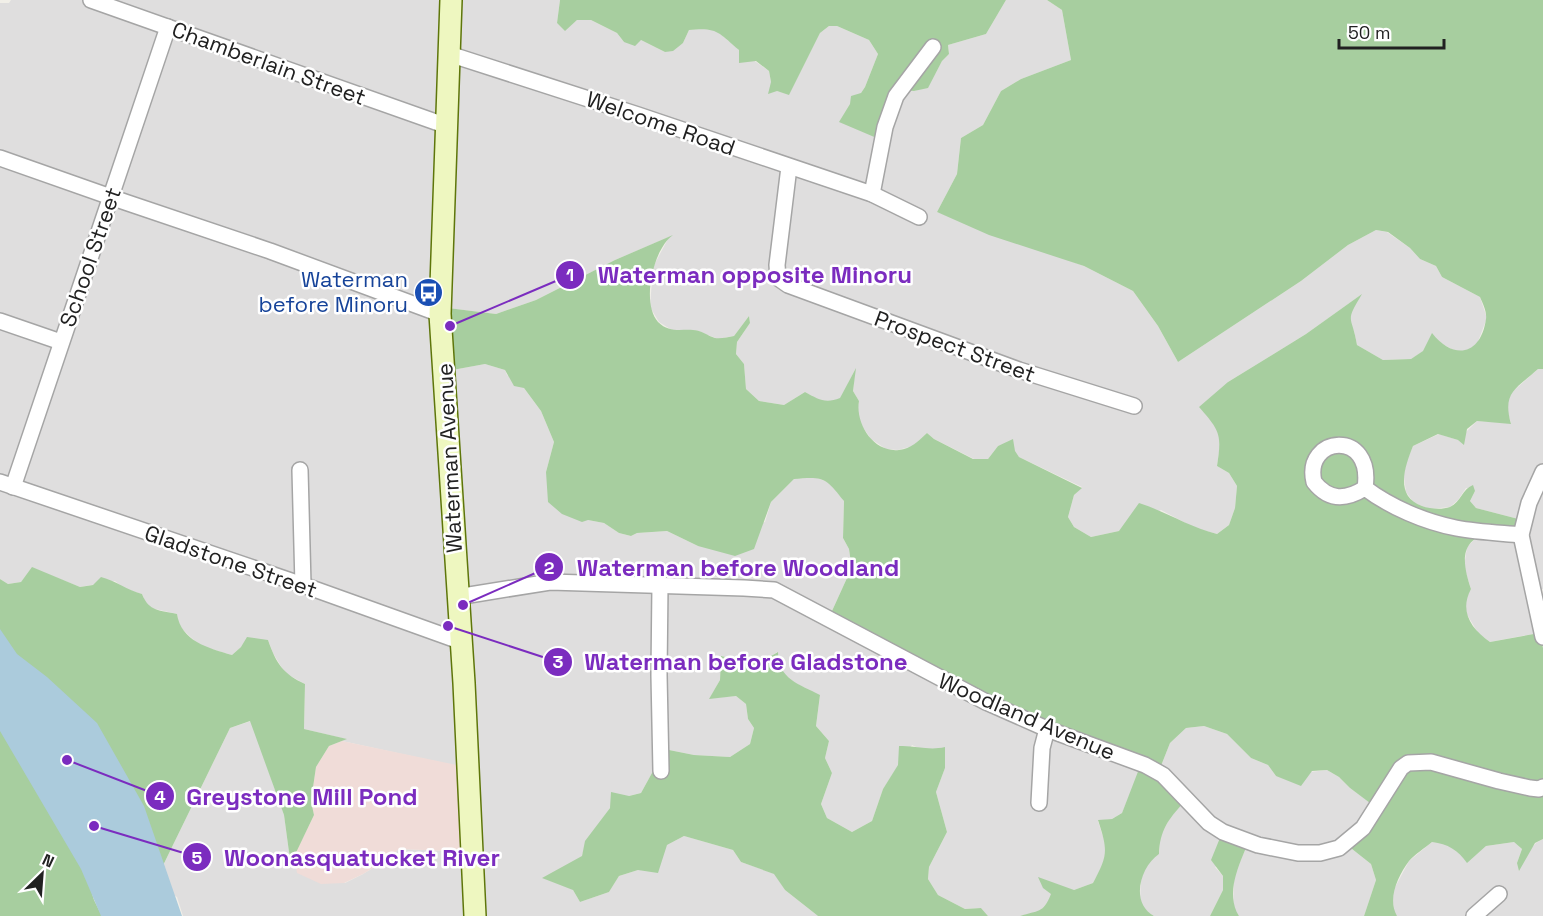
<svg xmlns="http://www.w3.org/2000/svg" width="1543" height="916" viewBox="0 0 1543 916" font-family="'Space Grotesk',sans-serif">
  <rect width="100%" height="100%" fill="#f1efe8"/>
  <g fill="#dfdede">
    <path d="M11,0H560L557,23L565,30L577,20H591L617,33L624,42L641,40L665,52L683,43L689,30L708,28L716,30L739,50L769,71L771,82L777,91L789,94L820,33L829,26H837L869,40L878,54L865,87L861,93L914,91L928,87L942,61L949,54L948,45L986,34L1006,0H1047L1062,10L1071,60L1021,79L1001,91L983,125L961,138L957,174L937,212L1084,266L1133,291L1158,326L1178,362L1301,281L1348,245L1376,230L1387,232L1410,248L1420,259L1436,266L1442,277L1480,297L1487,318L1477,344L1470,351H1455L1439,342L1411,359L1383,360L1357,345L1354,331L1349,323V314L1361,295L1306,334L1228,382L1218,428L1220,446L1217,466L1229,473L1237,486L1235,508L1229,525L1217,534L1195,528L1161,510L1119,531L1091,537L1074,527L1068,517L1074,495L1082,487L1019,457L1007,443L998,446L988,459H974L934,439L927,433L913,446L898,450L886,449L871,439L862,426L857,411L859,401L853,391L855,370L840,399L832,402H822L805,392L784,405L759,401L746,389L744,364L736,354L737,342L750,323L749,316L734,336L718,339L695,330L675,332L659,322L650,307L653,267L669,237L615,260L536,300L496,314L440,307L447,371L485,364L505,370L507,375L524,388L541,411L554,442L546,472L588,520L604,523L619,533L631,536L637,533L667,531L698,546L765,522L771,502L794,479L815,477L830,483L844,501L843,538L849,549L851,563L847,578L827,622L1140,769L1122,813L1112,819L1098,821L1106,846L1104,863L1093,883L1074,890L1052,894L1048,902L1039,912L1020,916H988L981,908L965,909L938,895L928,879L929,867L947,832L936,792L945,768V748L936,750L920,749L912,745L883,789L872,821L852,832L827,818L821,804L832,773L825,758L829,741L816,726L820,696L788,679L778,664L777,652L770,657L748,664L721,656L720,680L710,698L736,696L746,704L748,719L754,728L750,744L730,757L694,755L659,748L658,762L641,793L629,796L610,808L586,841L573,890L580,902L609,892L619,876L638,870L667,845L684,836L733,850L741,862L775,874L785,890L818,916H183L177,897L162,888L153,886L230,728L251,721L284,815L289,852L293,860L294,856V863L345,883L363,874L386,860L399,849L472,852L471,769L342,741L346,739L304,729L305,684L285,673L273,653L268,640L241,647L232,655L200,646L179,626L177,614L151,608L146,604L142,594L125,589L115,581L80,587L32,568L21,582L8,584L0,579V3H9Z"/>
    <path d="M1538,369H1543V589L1533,592L1543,622V648L1538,633L1490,642L1478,633L1465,611V599L1471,589L1464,567L1467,547L1474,540L1526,521L1476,508L1470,501L1475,491L1466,488L1458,500L1450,507L1430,509L1414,503L1406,492L1403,470L1413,446L1439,434L1458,440L1477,421L1511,423L1506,407L1510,394Z"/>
    <path d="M1204,726L1227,734L1251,758L1268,765L1276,776L1327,770L1339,777L1350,788L1375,806L1347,845L1371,864L1376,880L1364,916H1239L1233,908L1234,875L1248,843L1215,867L1223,876V890L1210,916H1154L1147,912L1140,902L1141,876L1150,860L1159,854L1160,836L1170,818L1183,802L1157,776L1170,743L1186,728Z"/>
    <path d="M1543,839V916H1397L1394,913L1392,893L1409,861L1432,842L1444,843L1459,852L1467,862L1486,846L1514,842L1522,849L1517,863L1536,843Z"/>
  </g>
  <path fill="#f0dcd8" d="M342,741L471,768L472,852L399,849L386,860L363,874L344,883L321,884L297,873L294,856L314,815L311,801L316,767L329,746Z"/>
  <g fill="#a7ce9f">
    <path d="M560,0H1006L986,34L948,45L949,54L942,61L928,88L914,91L900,90L879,139L839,122L850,104L851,96L861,93L865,87L878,54L869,40L837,26H829L820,33L789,95L777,91L768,94L771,82L769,71L756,61L739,63V50C718,32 717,27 689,30L683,43L673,51L665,52L641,40L635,46L624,42L617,33L591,20H577L565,31L557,23Z"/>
    <path d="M1047,0H1543V369H1538C1516,389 1502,392 1511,424L1477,421L1467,429L1464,445L1458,440L1438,434L1413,446C1405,466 1394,496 1422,506C1430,509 1442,510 1450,507C1461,502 1462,489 1473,485L1475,491L1470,501L1476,508L1526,521L1525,537C1514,536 1498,532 1487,534C1457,541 1464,568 1471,589C1459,611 1471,629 1490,642L1539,633L1543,648V839L1535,843L1519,871L1517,863L1522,849L1514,842L1486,846L1467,863C1458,850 1448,844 1432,842C1425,848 1415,854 1409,861C1398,876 1387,899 1397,916H1364L1376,880L1371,864L1347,845L1374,806L1350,788L1339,777L1327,770L1312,771L1301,786L1276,776L1268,765L1251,758L1227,734L1204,726L1186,728L1170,743L1157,776L1184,802C1168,820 1160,830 1159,854C1140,867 1130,903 1154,916H1020C1038,910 1043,914 1051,894L1043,888L1038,877L1074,890L1093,883C1108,855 1108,851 1098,820L1112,819L1122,813L1139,769L827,622L847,578L851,563L849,549L843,538L844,501C826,478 824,476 794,479L771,502L754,549L735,556L698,546L667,531L637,533L631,536L619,533L604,523L588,520L582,522L562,514L548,502L546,472L554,442L541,411L524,388L514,386L505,370L485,364L447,371L440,307L496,314L536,300L615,260L673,235C653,249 641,303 658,322C669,333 680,329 693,330C701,330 708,336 715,338C721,339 728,337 734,336L749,316L750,323L737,342L736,354L744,364L746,389L759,401L784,405L805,392C818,399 825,404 840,398L856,368L853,391L859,401C855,423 873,453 899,450C911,449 918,441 927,433L934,439L973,459H988L998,446L1013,439L1015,451L1019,457L1082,488L1074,495L1068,517L1074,527L1091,537L1119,531L1139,503C1167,512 1189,527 1217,534L1229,525L1235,508L1237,486L1229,473L1217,466C1222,434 1220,431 1199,407L1228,382L1306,334L1362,294C1344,324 1352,314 1357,345L1383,360L1411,359L1423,351L1432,333C1454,361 1481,355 1486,319C1487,312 1483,304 1480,297L1442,277L1436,266L1420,259L1410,248L1388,232L1376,230L1348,245L1301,281L1178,362L1158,326L1133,291L1084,266L989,235L937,212L957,174L961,138L983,125L1001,91L1021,79L1071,60L1062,10Z"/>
    <path d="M32,567L80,587L93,585L101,577C116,581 127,590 142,594C149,612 160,610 177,614C181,641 208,648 232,655L241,647L247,637L268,640C276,663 283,674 305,684L304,729L347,739L329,746L316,767L311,801L314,815L292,861L289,852L284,815L250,721L230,728L153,886L0,647V579L8,584L21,582Z"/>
    <path d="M778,652C778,679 799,684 820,695L816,726L829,741L825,758L832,773L821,804L827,818L852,832L872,821L883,789L898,765L899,746C915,745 928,751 945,747V768L936,792L947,832L929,867L928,879L938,895L965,909L981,908L988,916H818L785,890L774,874L741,862L733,850L684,836L667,845L658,873L638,870L619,876L609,892L580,902L573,890L542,878L582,856L585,841L610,808L611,792L629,796L641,793L658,762L659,748L694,755L730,757L750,744L754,728L748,719L746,704L736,696L709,699L720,680L721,656C744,662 756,666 778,652Z"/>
    <path d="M0,723L76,841L94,900L102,916H0Z"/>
    <path d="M1222,833L1248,843C1239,865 1225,893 1239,916H1210L1223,890V876L1211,860Z"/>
  </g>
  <path fill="#abcbdc" d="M0,629L17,654L47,677L97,723L144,806L182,916H101L81,869L0,731Z"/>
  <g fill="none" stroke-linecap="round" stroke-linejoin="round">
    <defs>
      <g id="street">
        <path d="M91,0L447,126"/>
        <path d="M449,54L638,115L872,194L919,217"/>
        <path d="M0,158L125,202L270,251L440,314"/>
        <path d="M789,167L777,265L778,278L788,285L1019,370L1134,406"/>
        <path d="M872,194L885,127L896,96L933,47"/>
        <path d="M0,321L61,342"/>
        <path d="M300,470L303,585"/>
        <path d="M1543,472L1529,503L1521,535L1543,637"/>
        <path d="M0,482L303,585L462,642"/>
        <path d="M13,487L168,27"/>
        <path d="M1365,488C1346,500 1329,501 1314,482C1303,436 1374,428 1365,488C1390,507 1425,522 1456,528C1477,532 1500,533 1521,535"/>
        <path d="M660,585L659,675L661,771"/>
        <path d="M457,597L550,582L744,588L774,590L986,702L1047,729L1145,765L1163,775L1209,823L1223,832L1258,845L1298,853H1320L1339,848L1363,828L1401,768L1408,763L1431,762L1499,781L1530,788L1539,789L1543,787"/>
        <path d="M1039,803L1042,748L1047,729"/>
        <path d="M1474,916L1499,894"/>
      </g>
      <path id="secondary" d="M451,0L440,314L464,683L475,916"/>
    </defs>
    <use href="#street" stroke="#a5a5a5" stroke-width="18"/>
    <use href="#secondary" stroke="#5e760a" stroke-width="24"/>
    <use href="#street" stroke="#fff" stroke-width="15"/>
    <use href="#secondary" stroke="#eef7c0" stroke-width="21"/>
  </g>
  <defs>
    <symbol id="bus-disc" viewBox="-11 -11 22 22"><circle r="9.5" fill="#1a4fb4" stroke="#fff"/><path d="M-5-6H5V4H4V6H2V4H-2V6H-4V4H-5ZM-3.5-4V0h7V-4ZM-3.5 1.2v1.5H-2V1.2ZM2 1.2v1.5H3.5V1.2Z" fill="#fff"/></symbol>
  </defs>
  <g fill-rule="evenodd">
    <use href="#bus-disc" x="412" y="276" width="33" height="33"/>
  </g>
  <g text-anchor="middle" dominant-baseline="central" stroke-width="5" stroke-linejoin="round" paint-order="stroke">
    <g font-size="22" fill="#212121" stroke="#fff">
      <text transform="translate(269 63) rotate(20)">Chamberlain Street</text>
      <text transform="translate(661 123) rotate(19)">Welcome Road</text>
      <text transform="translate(90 257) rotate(-71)">School Street</text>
      <text transform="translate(955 346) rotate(20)">Prospect Street</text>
      <text transform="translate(449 458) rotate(-93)">Waterman Avenue</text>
      <text transform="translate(231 561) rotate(19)">Gladstone Street</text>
      <text transform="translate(1027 716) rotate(23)">Woodland Avenue</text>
    </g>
    <g font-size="22" fill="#164399" stroke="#fff" text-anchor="end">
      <text x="408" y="279">Waterman<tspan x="408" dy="25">before Minoru</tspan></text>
    </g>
  </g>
  <path fill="none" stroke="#7b2cbf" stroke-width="2" d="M450 326L570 275M463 605L549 567M448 626L558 662M67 760L160 796M94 826L197 857"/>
  <g fill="#7b2cbf" stroke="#fff" stroke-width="2">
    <circle cx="450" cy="326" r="6"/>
    <circle cx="463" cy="605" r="6"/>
    <circle cx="448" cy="626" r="6"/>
    <circle cx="67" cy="760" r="6"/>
    <circle cx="94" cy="826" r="6"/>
    <circle cx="570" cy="275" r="15"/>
    <circle cx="549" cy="567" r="15"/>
    <circle cx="558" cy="662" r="15"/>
    <circle cx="160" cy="796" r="15"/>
    <circle cx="197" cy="857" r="15"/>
  </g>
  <g font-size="18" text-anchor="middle" font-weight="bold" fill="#fff">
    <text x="570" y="281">1</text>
    <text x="549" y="574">2</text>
    <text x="558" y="668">3</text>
    <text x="160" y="803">4</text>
    <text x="197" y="864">5</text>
  </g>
  <g font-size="24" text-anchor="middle" font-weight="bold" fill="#7b2cbf" stroke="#fff" stroke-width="5" stroke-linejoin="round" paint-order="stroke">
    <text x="755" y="283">Waterman opposite Minoru</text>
    <text x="738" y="576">Waterman before Woodland</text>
    <text x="746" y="670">Waterman before Gladstone</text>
    <text x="302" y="805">Greystone Mill Pond</text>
    <text x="362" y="866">Woonasquatucket River</text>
  </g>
  <g transform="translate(42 874) rotate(25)" stroke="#ffffff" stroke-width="4.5" paint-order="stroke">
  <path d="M0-4.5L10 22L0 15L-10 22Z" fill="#212121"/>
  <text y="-9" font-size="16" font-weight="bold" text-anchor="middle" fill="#212121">N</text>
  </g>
  <path d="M1339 39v9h105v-9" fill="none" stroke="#212121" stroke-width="3"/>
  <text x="1348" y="39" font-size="18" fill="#212121" stroke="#ffffff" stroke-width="4.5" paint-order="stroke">50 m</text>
</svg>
